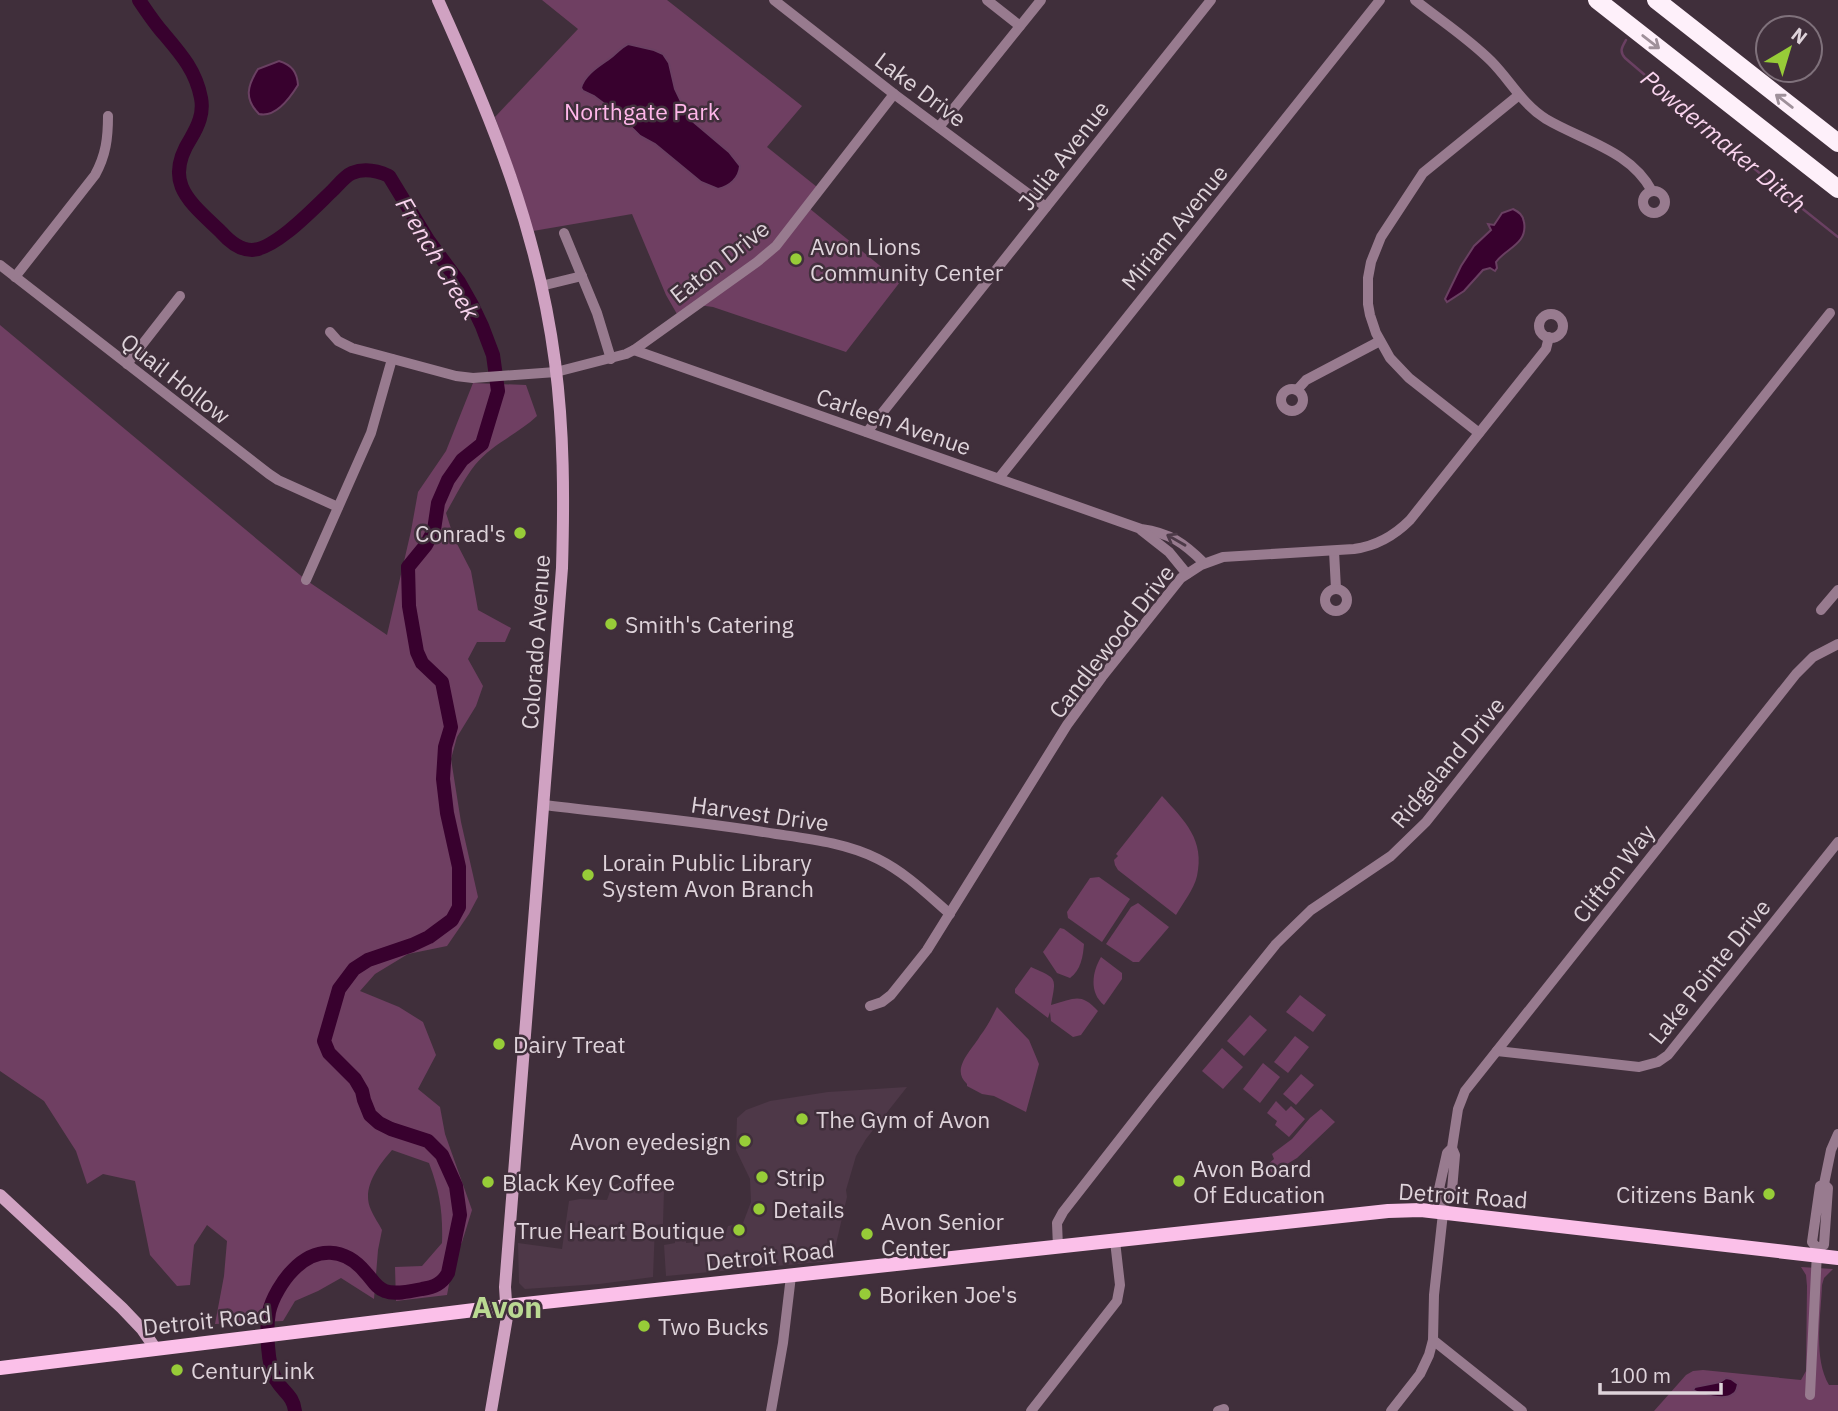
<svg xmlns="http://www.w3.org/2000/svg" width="1838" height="1411" viewBox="0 0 1838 1411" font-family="'IBM Plex Sans',sans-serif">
  <rect width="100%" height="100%" fill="#402f3b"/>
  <g fill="#4e3848">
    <path d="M907,1087L866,1139L856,1156L846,1190L847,1197L832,1261L666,1276L664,1245L675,1243L676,1222L685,1224L686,1243L724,1239L728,1226L743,1223L751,1202L750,1179L736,1150L737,1118L746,1110L770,1101L828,1092Z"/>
    <path d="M641,1179L664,1190L663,1224L655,1225L653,1277L599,1284L525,1289L519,1283L518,1243L562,1249L569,1201L580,1199L607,1200L612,1186L625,1181Z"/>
  </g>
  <g fill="#6f3f62">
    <path d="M542,0H667L802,106L767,147L817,187L804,204L900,282L846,352L713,307L691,304L677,314L666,295L632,214L533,231L518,181L495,117L578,29Z"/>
    <path d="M0,325L306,580L387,635L411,531L418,492L446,451L473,383L526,385L537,416C518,434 492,444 475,465C464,479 455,497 446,513L454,538L471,571L478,610L511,628L505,642H477L468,659L483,686L476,706L457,737L451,759L461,822L478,897L469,914L447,946L408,954L375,974L360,991L399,1007L423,1022L436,1055L418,1089L440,1107L445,1134L472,1210L462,1242L454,1258L447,1295L396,1301L395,1267L422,1266L442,1243C443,1213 440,1192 429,1163L392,1150C378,1166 361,1189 371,1210C374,1217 379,1224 382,1230L378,1250L374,1299L341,1278L318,1291L295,1301L283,1321L215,1324L224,1276L227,1241L207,1225L194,1245L190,1285L177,1286L150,1255L135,1181L103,1174L87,1184L76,1151L44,1101L0,1071Z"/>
    <path d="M1162,796C1185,821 1205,840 1197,876C1194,889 1183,903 1176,915L1118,870L1115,865L1114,860L1118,856L1116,854Z"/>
    <path d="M1099,877L1130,899L1102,942L1068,918L1067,912L1090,878Z"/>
    <path d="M1138,903L1169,927L1139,962H1133L1106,944L1131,907Z"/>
    <path d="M1060,928L1064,929L1084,944C1083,956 1081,970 1070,978L1057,973L1043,952Z"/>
    <path d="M1101,957L1122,973V979L1104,1005C1089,993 1092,972 1101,957Z"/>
    <path d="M1031,967C1058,979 1056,977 1051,1005C1075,999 1080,992 1098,1011L1081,1035L1073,1037L1051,1021L1050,1012L1048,1018L1015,993V989Z"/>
    <path d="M1300,995L1326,1015L1313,1032L1286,1012Z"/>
    <path d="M997,1007L1029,1040L1039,1064L1026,1112L994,1096L982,1094L967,1086V1084C950,1069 972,1050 980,1036C987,1027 992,1017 997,1007Z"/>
    <path d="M1250,1015L1267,1030L1244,1056L1227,1041Z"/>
    <path d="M1295,1036L1309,1047L1288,1073L1274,1062Z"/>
    <path d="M1222,1048L1243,1067L1223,1089L1202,1071Z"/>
    <path d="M1263,1063L1280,1077L1260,1103L1243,1089Z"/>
    <path d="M1301,1074L1314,1085L1296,1105L1283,1094Z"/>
    <path d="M1276,1101L1286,1111L1291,1106L1305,1119L1289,1137L1275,1125L1277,1121L1267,1113Z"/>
    <path d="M1321,1109L1335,1122L1297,1158L1272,1173L1266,1166L1274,1159L1272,1154L1292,1139L1310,1118Z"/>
    <path d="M1801,1267L1833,1269L1824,1278L1822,1285C1821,1316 1813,1358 1829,1385H1838V1411H1654L1686,1375L1693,1371L1703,1370L1801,1380L1806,1371L1807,1286L1806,1275Z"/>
  </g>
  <g fill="#38012e" stroke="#6a4062" stroke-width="2">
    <path d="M628,44L654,50L663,54L669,63L675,89L689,118L729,152L740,166C739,178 730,186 718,189L701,182L655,144L640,136L619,115L594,96L583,91L581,88C584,75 599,66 609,59C616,54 620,48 628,44Z"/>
    <path d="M279,61C292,65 297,72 298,85C290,98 276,118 259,114C244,99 247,86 258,69Z"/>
    <path d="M1513,209C1519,212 1523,215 1524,222C1528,244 1506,248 1496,262L1497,268L1495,271L1490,268L1483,270L1464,291L1447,302L1445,299L1461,266L1474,246L1491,230L1488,224L1494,225L1502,213Z"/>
    <path d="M1726,1378L1731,1379L1738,1384C1737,1388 1737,1392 1733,1394C1725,1401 1702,1395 1693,1390L1695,1387L1720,1382Z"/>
  </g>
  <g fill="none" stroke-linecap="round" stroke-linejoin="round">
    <path stroke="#6a4062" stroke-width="2.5" d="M1626,40C1622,47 1619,51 1625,58L1784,194L1838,237"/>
    <path stroke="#38012e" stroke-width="14" d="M139,0C147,12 155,24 164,34C181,54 196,71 201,98C204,113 198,126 191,138C162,183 190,202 221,232C229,241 239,250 252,250C276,249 315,207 333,190C338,185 345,176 352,173C364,168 378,171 389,176L428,240L459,282L472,305L482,326L493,355L498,391L482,444L462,460L448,480L438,503L434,530L426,545L408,567L409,606L417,652L422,663L442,682L451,727L445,747L443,779L447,813L459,867V907L452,920L429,937L412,945L368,960L354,969L339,989L324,1041L329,1053L355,1079L362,1091L364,1100L370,1115L379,1123L391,1129L428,1141L442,1155L456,1186L460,1215L448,1273C442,1284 434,1287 422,1289C412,1291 395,1295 385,1291C376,1288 372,1279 366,1273C345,1247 316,1246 293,1270C283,1280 272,1298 269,1312C266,1328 267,1365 276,1380C284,1393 293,1395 295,1411"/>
    <g stroke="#987b8f" stroke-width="10">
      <path d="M774,0L894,94L1046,207"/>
      <path d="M987,0L1020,26"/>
      <path d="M1415,0C1440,20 1468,38 1491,61C1510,80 1522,104 1546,119C1583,141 1630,150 1652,191"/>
      <path d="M939,127L1041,0"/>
      <circle cx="1654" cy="202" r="11"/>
      <path d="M564,233L597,313L611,359"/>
      <path d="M0,265L269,474L278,480L338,507"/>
      <path d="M15,277L95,175C106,155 108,138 108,116"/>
      <path d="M541,286L582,276"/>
      <circle cx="1551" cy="326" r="12"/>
      <path d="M330,332L338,341L352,348L456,376L473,378L556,372L626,354L634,350L757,262L776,246L894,94"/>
      <path d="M634,350L1141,529C1170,533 1184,543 1204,563"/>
      <path d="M127,364L180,296"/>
      <circle cx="1292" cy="400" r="11"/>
      <path d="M1297,390L1306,380L1380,341"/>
      <path d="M867,432L1211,0"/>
      <path d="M1479,433L1409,378L1390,358L1376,333L1370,315L1368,304V278L1371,262L1381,237L1423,173L1519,95"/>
      <path d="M999,478L1380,0"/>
      <path d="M1141,530L1169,552L1187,574"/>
      <path d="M1334,551L1336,589"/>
      <path d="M306,580L371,433L392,359"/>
      <circle cx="1336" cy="600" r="11"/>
      <path d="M1821,610L1838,590"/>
      <path d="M543,805C620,814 698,821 776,834C810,839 846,843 878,859C906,873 927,894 950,914"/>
      <path d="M870,1006L882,1002L891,995L927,950L1067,725L1102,677L1181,578L1201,565L1223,557L1354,549C1377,546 1394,536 1410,520L1546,349L1549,337"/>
      <path d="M1497,1051L1639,1067L1658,1062L1668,1055L1838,842"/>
      <path d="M1452,1148L1455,1155L1452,1190L1445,1195L1439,1189L1447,1153L1452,1148L1458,1109L1465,1091L1796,674L1813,657L1838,644"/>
      <path d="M1824,1184L1828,1188L1824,1245L1817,1248L1812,1242L1820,1186L1824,1184L1831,1150L1838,1134"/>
      <path d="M1058,1247L1057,1223L1063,1212L1152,1098L1276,944L1311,910L1391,856L1426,822L1830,313"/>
      <path d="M1433,1340L1522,1411"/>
      <path d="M1810,1395L1817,1252"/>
      <path d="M771,1411L783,1343L791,1276"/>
      <path d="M1031,1411L1117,1301L1120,1285L1115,1241"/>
      <path d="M1218,1411L1224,1409"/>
      <path d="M1391,1411L1420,1374L1429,1355L1433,1340L1434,1295L1445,1195"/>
    </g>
    <g stroke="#d0a2c2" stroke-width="12">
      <path d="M438,0C492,119 538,231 555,362C564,431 564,499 562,568L505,1287L507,1317L491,1411"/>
      <path d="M0,1195L122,1308L142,1329L155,1348"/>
    </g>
    <path stroke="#fbc0e9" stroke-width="14" d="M0,1368L507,1306L1388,1211L1421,1210L1838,1258"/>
    <g stroke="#fef0fa" stroke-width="18">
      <path d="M1597,0L1838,189"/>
      <path d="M1656,0L1838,143"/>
    </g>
  </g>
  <defs><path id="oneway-shaft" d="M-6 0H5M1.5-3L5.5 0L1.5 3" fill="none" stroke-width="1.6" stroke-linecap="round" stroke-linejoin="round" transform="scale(1.75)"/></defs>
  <g stroke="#9f909a">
    <use href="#oneway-shaft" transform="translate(1651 42) rotate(38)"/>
    <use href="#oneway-shaft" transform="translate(1784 101) rotate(-142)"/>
  </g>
  <use stroke="#4d3a48" href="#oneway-shaft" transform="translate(1176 540) rotate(-150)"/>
  <g fill="#97cc38" stroke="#402f3b" stroke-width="2.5">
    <circle cx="796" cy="259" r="7"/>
    <circle cx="520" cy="533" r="7"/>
    <circle cx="611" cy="624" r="7"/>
    <circle cx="588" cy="875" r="7"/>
    <circle cx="499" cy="1044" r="7"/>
    <circle cx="802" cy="1119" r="7"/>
    <circle cx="745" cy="1141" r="7"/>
    <circle cx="762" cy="1177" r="7"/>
    <circle cx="1179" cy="1181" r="7"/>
    <circle cx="488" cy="1182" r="7"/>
    <circle cx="1769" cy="1194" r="7"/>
    <circle cx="759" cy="1209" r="7"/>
    <circle cx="739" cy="1230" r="7"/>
    <circle cx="867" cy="1234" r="7"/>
    <circle cx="865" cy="1294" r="7"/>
    <circle cx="644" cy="1326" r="7"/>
    <circle cx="177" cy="1370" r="7"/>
  </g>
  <g text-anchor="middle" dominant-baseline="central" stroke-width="5" stroke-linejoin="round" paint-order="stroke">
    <g font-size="23" fill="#ded3da" stroke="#402f3b">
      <text transform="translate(921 89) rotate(37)">Lake Drive</text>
      <text transform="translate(1063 155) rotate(-52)">Julia Avenue</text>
      <text transform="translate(1174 227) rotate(-51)">Miriam Avenue</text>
      <text transform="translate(719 261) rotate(-38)">Eaton Drive</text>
      <text transform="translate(176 378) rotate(38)">Quail Hollow</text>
      <text transform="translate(894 421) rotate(19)">Carleen Avenue</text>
      <text transform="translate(1111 641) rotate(-52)">Candlewood Drive</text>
      <text transform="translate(535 642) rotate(-86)">Colorado Avenue</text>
      <text transform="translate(1447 762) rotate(-50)">Ridgeland Drive</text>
      <text transform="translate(760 813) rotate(8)">Harvest Drive</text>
      <text transform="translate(1613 873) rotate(-52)">Clifton Way</text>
      <text transform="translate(1709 971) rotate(-51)">Lake Pointe Drive</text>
      <text transform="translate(1463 1195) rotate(4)">Detroit Road</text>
      <text transform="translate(770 1255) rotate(-6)">Detroit Road</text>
      <text transform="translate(207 1320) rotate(-6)">Detroit Road</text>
    </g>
    <g font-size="23" fill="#ffb7ea" stroke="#402f3b">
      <text x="642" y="111">Northgate Park</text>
    </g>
    <g font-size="23" fill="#ded3da" stroke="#402f3b" text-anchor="start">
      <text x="810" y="246">Avon Lions<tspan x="810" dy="26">Community Center</tspan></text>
      <text x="506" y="533" text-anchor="end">Conrad's</text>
      <text x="625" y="624">Smith's Catering</text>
      <text x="602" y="862">Lorain Public Library<tspan x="602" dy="26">System Avon Branch</tspan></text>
      <text x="513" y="1044">Dairy Treat</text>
      <text x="816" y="1119">The Gym of Avon</text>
      <text x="731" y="1141" text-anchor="end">Avon eyedesign</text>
      <text x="1193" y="1168">Avon Board<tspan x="1193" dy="26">Of Education</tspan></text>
      <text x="776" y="1177">Strip</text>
      <text x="502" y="1182">Black Key Coffee</text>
      <text x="1755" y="1194" text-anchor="end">Citizens Bank</text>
      <text x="773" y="1209">Details</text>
      <text x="881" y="1221">Avon Senior<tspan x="881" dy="26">Center</tspan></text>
      <text x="725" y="1230" text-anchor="end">True Heart Boutique</text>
      <text x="879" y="1294">Boriken Joe's</text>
      <text x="658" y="1326">Two Bucks</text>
      <text x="191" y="1370">CenturyLink</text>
    </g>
    <g font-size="24" font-style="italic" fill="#f9d4ee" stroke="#402f3b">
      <text transform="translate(1724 141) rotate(40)">Powdermaker Ditch</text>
      <text transform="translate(438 258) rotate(59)">French Creek</text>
    </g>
    <g font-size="30" font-weight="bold" fill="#bad992" stroke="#402f3b">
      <text x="507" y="1306">Avon</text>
    </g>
  </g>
  <g transform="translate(1789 49) rotate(38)"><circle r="33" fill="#402f3b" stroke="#7f717b" stroke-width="2"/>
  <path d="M0-5L12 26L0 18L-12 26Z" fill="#97cc38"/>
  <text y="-10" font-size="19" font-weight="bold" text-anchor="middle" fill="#ded3da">N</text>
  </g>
  <path d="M1600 1383v10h121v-10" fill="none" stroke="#ded3da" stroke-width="3.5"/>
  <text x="1610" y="1383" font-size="21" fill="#ded3da" stroke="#402f3b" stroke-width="5" paint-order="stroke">100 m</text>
</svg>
